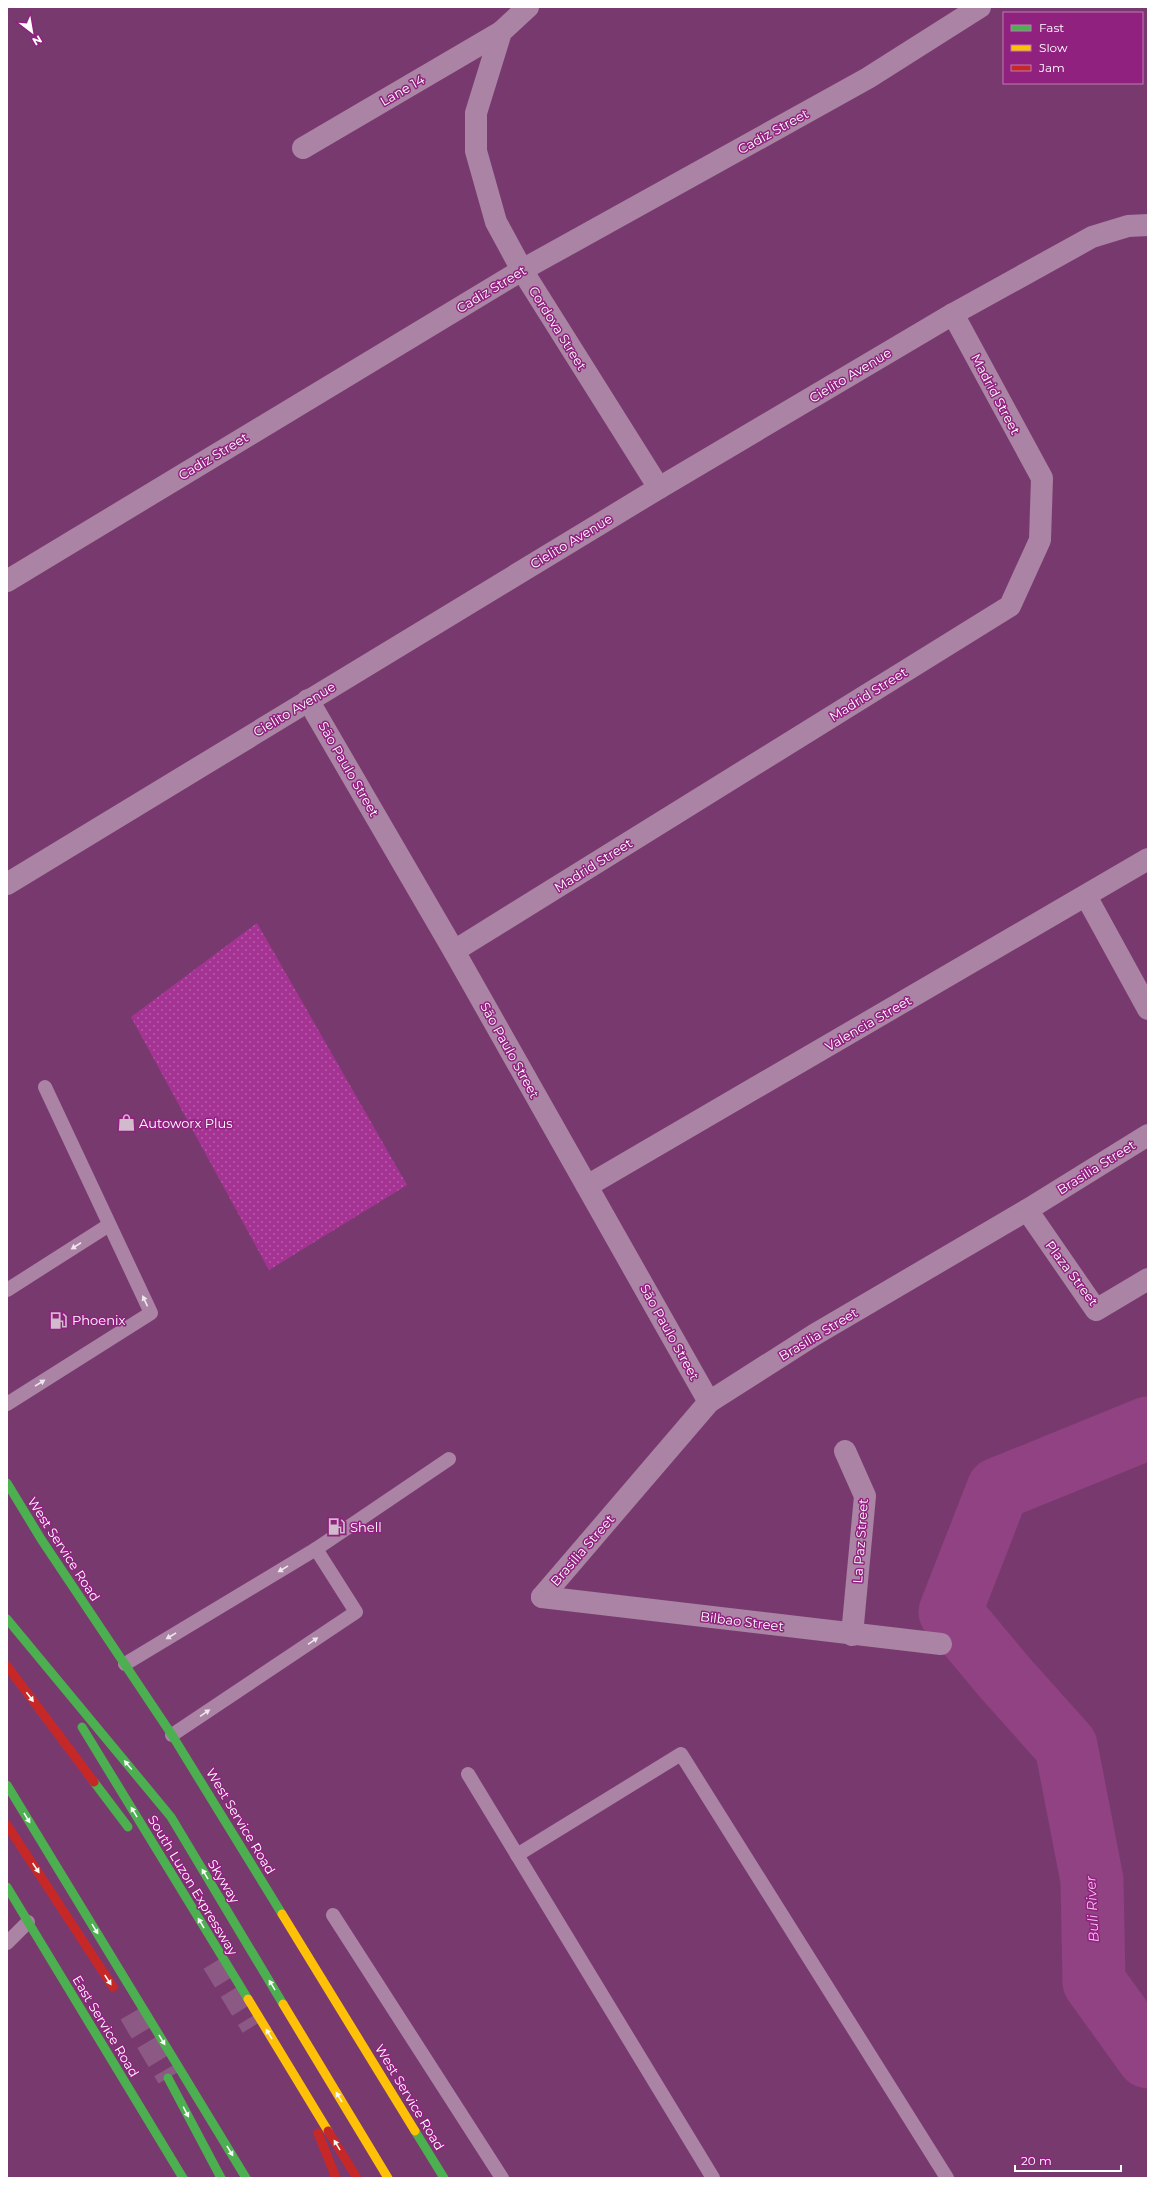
<svg xmlns="http://www.w3.org/2000/svg" width="1155" height="2185" viewBox="0 0 1155 2185" font-family="Montserrat,sans-serif">
  <defs>
    <pattern id="green-dots" width="8" height="8" patternUnits="userSpaceOnUse"><rect width="8" height="8" fill="#a53394"/><path d="M2 2h.1M6 6h.1" fill="none" stroke="#b75ca9" stroke-width="1.8" stroke-linecap="round"/></pattern>
  </defs>
  <rect width="100%" height="100%" fill="#783a6e"/>
  <path fill="url(#green-dots)" d="M257,923L407,1185L269,1270L131,1017Z"/>
  <g fill="none" stroke-linecap="round" stroke-linejoin="round">
    <path stroke="#904283" stroke-width="63" d="M1148,1428L998,1489L950,1612L1006,1679L1066,1746L1092,1880L1094,1982L1148,2057"/>
    <g stroke="#8c5884" stroke-width="22" stroke-dasharray="22 11" stroke-linecap="butt">
      <path d="M213,1963L252,2027"/>
      <path d="M130,2014L168,2078"/>
    </g>
    <g stroke="#ab83a5" stroke-width="14">
      <path d="M7,1290L109,1225"/>
      <path d="M7,1404L151,1313L45,1087"/>
      <path d="M125,1664L316,1549L449,1459"/>
      <path d="M172,1735L356,1612L316,1549"/>
      <path d="M468,1774L713,2178"/>
      <path d="M517,1855L681,1754L947,2178"/>
      <path d="M333,1915L502,2178"/>
      <path d="M7,1943L28,1922"/>
    </g>
    <g stroke="#ab83a5" stroke-width="22">
      <path d="M528,7L501,32L476,113V151L496,222L522,270L659,488"/>
      <path d="M303,148L501,32"/>
      <path d="M7,581L522,270L868,78L980,7"/>
      <path d="M308,700L454,951L709,1402"/>
      <path d="M7,884L659,488L953,314L1092,237L1128,226L1148,225"/>
      <path d="M1086,896L1148,1009"/>
      <path d="M454,951L1010,606L1040,540L1042,478L953,314"/>
      <path d="M587,1186L1148,859"/>
      <path d="M1027,1210L1096,1310L1148,1279"/>
      <path d="M845,1451L865,1496L852,1635"/>
      <path d="M542,1597L709,1402L814,1335L1027,1210L1148,1135"/>
      <path d="M542,1597L941,1644"/>
    </g>
    <g stroke="#4caf50" stroke-width="9">
      <path d="M7,1483L41,1539L172,1735L282,1914"/>
      <path d="M7,1619L171,1817L283,2004"/>
      <path d="M82,1727L248,1999"/>
      <path d="M94,1782L128,1827"/>
      <path d="M7,1785L246,2178"/>
      <path d="M7,1887L183,2178"/>
      <path d="M168,2078L221,2178"/>
      <path d="M415,2131L444,2178"/>
    </g>
    <g stroke="#ffc107" stroke-width="9">
      <path d="M282,1914L415,2131"/>
      <path d="M248,1999L328,2131"/>
      <path d="M283,2004L388,2178"/>
    </g>
    <g stroke="#c62828" stroke-width="9">
      <path d="M7,1666L94,1782"/>
      <path d="M7,1825L113,1987"/>
      <path d="M328,2131L357,2178"/>
      <path d="M318,2133L336,2178"/>
    </g>
  </g>
  <defs><path id="oneway-solid" d="M-6-.8H1V-3.2L6.5 0L1 3.2V.8H-6Z"/></defs>
  <g fill="#eee6ed">
    <use href="#oneway-solid" transform="translate(76 1246) rotate(147)"/>
    <use href="#oneway-solid" transform="translate(145 1301) rotate(-115)"/>
    <use href="#oneway-solid" transform="translate(40 1383) rotate(-32)"/>
    <use href="#oneway-solid" transform="translate(283 1569) rotate(149)"/>
    <use href="#oneway-solid" transform="translate(171 1636) rotate(149)"/>
    <use href="#oneway-solid" transform="translate(313 1641) rotate(-34)"/>
    <use href="#oneway-solid" transform="translate(205 1713) rotate(-34)"/>
  </g>
  <g fill="#f6fbf6">
    <use href="#oneway-solid" transform="translate(30 1697) rotate(53)"/>
    <use href="#oneway-solid" transform="translate(128 1765) rotate(-130)"/>
    <use href="#oneway-solid" transform="translate(134 1812) rotate(-121)"/>
    <use href="#oneway-solid" transform="translate(27 1818) rotate(59)"/>
    <use href="#oneway-solid" transform="translate(36 1868) rotate(56)"/>
    <use href="#oneway-solid" transform="translate(205 1874) rotate(-121)"/>
    <use href="#oneway-solid" transform="translate(201 1923) rotate(-121)"/>
    <use href="#oneway-solid" transform="translate(95 1929) rotate(59)"/>
    <use href="#oneway-solid" transform="translate(108 1980) rotate(57)"/>
    <use href="#oneway-solid" transform="translate(272 1985) rotate(-121)"/>
    <use href="#oneway-solid" transform="translate(269 2034) rotate(-121)"/>
    <use href="#oneway-solid" transform="translate(162 2040) rotate(59)"/>
    <use href="#oneway-solid" transform="translate(339 2097) rotate(-121)"/>
    <use href="#oneway-solid" transform="translate(186 2112) rotate(62)"/>
    <use href="#oneway-solid" transform="translate(337 2145) rotate(-121)"/>
    <use href="#oneway-solid" transform="translate(230 2151) rotate(59)"/>
  </g>
  <defs>
    <symbol id="shop-bare" viewBox="-9 -9 18 18"><path d="M-5-2.5h2.3a2.7 3.5 0 0 1 5.4 0H5L5.5 6h-11ZM-1.5-2.5h3a1.5 2.3 0 0 0-3 0Z" fill="#d0bacc" stroke="#91217f" stroke-width="2.5" paint-order="stroke"/></symbol>
    <symbol id="fuel-bare" viewBox="-9 -9 18 18"><path d="M-5.5-6h7V0h2V4h1.3V-2.5L3-4.5l.8-.8L6-3V5H2.5V1h-1V6h-7ZM-4.2-4.7v3.2H.2V-4.7Z" fill="#d0bacc" stroke="#91217f" stroke-width="2.5" paint-order="stroke"/></symbol>
  </defs>
  <g fill-rule="evenodd">
    <use href="#shop-bare" x="114" y="1110" width="25" height="25"/>
    <use href="#fuel-bare" x="46" y="1308" width="25" height="25"/>
    <use href="#fuel-bare" x="324" y="1514" width="25" height="25"/>
  </g>
  <g text-anchor="middle" dominant-baseline="central" stroke-width="3" stroke-linejoin="round" paint-order="stroke">
    <g font-size="13" fill="#fff" stroke="#91217f">
      <text transform="translate(402 90) rotate(-30)">Lane 14</text>
      <text transform="translate(773 131) rotate(-29)">Cadiz Street</text>
      <text transform="translate(491 289) rotate(-31)">Cadiz Street</text>
      <text transform="translate(558 328) rotate(58)">Cordova Street</text>
      <text transform="translate(850 375) rotate(-31)">Cielito Avenue</text>
      <text transform="translate(996 394) rotate(62)">Madrid Street</text>
      <text transform="translate(213 456) rotate(-31)">Cadiz Street</text>
      <text transform="translate(571 541) rotate(-31)">Cielito Avenue</text>
      <text transform="translate(868 694) rotate(-32)">Madrid Street</text>
      <text transform="translate(294 709) rotate(-31)">Cielito Avenue</text>
      <text transform="translate(349 769) rotate(60)">São Paulo Street</text>
      <text transform="translate(593 865) rotate(-32)">Madrid Street</text>
      <text transform="translate(868 1023) rotate(-30)">Valencia Street</text>
      <text transform="translate(510 1050) rotate(61)">São Paulo Street</text>
      <text transform="translate(1096 1167) rotate(-32)">Brasilia Street</text>
      <text transform="translate(1072 1273) rotate(53)">Plaza Street</text>
      <text transform="translate(670 1332) rotate(61)">São Paulo Street</text>
      <text transform="translate(818 1334) rotate(-31)">Brasilia Street</text>
      <text transform="translate(860 1541) rotate(-86)">La Paz Street</text>
      <text transform="translate(64 1549) rotate(57)">West Service Road</text>
      <text transform="translate(582 1550) rotate(-49)">Brasilia Street</text>
      <text transform="translate(742 1621) rotate(7)">Bilbao Street</text>
      <text transform="translate(241 1821) rotate(59)">West Service Road</text>
      <text transform="translate(224 1881) rotate(59)">Skyway</text>
      <text transform="translate(193 1885) rotate(59)">South Luzon Expressway</text>
      <text transform="translate(106 2026) rotate(59)">East Service Road</text>
      <text transform="translate(410 2097) rotate(59)">West Service Road</text>
    </g>
    <g font-size="13" fill="#fff" stroke="#91217f" text-anchor="start">
      <text x="139" y="1123">Autoworx Plus</text>
      <text x="72" y="1320">Phoenix</text>
      <text x="350" y="1527">Shell</text>
    </g>
    <g font-size="14" font-style="italic" fill="#f4bfec" stroke="#91217f">
      <text transform="translate(1092 1909) rotate(-93)">Buli River</text>
    </g>
  </g>
  <rect width="1155" height="2185" fill="none" stroke="#ffffff" stroke-width="16"/>
  <rect x="1003" y="12" width="140" height="72" fill="#91217f" stroke="#bd7ab2"/>
  <rect x="1011" y="25" width="20" height="6" fill="#4caf50" stroke="#bd7ab2"/>
  <text x="1039" y="32" font-size="12" fill="#ffffff">Fast</text>
  <rect x="1011" y="45" width="20" height="6" fill="#ffc107" stroke="#bd7ab2"/>
  <text x="1039" y="52" font-size="12" fill="#ffffff">Slow</text>
  <rect x="1011" y="65" width="20" height="6" fill="#c62828" stroke="#bd7ab2"/>
  <text x="1039" y="72" font-size="12" fill="#ffffff">Jam</text>
  <g transform="translate(32 32) rotate(149)" stroke="#91217f" stroke-width="3" paint-order="stroke">
  <path d="M0-3L7 15L0 10L-7 15Z" fill="#ffffff"/>
  <text y="-6" font-size="11" font-weight="bold" text-anchor="middle" fill="#ffffff">N</text>
  </g>
  <path d="M1015 2165v6h106v-6" fill="none" stroke="#ffffff" stroke-width="2"/>
  <text x="1021" y="2165" font-size="12" fill="#ffffff" stroke="#91217f" stroke-width="3" paint-order="stroke">20 m</text>
</svg>
